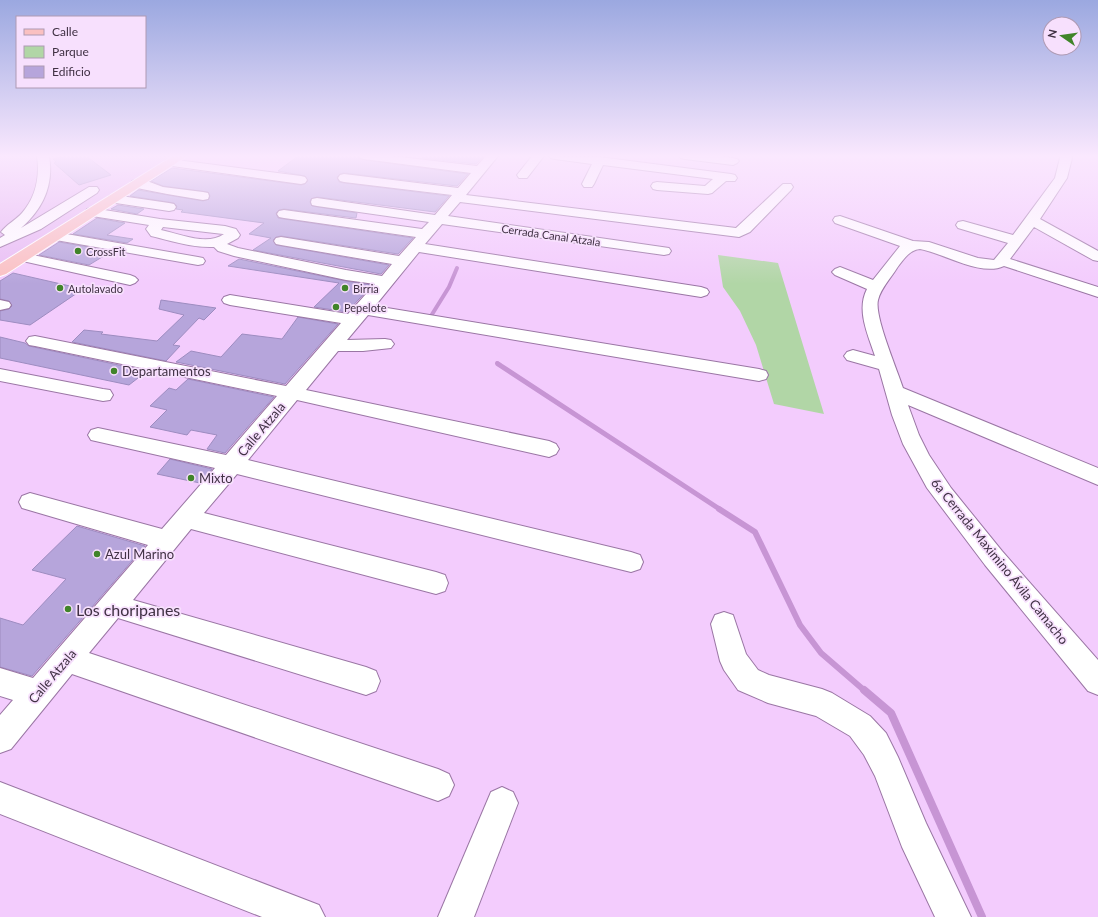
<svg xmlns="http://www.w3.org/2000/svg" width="1098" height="917" viewBox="0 0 1098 917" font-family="Lato,sans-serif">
  <rect width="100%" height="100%" fill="#f3ccfd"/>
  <path fill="#e8bdf4" d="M0,156H175L0,267Z"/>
  <path fill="#b1d6a6" d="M718,255L778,263L824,414L774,404L756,345L740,311L723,287Z"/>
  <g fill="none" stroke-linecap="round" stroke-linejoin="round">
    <g stroke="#c795d4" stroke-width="4">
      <path d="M431,316L449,287L457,268"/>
      <path d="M497,363L500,365"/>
    </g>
    <path stroke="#c795d4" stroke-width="5" d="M498,364L721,510"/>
    <path stroke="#c795d4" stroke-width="6" d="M719,509L755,532L800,625L821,653L865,691"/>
    <path stroke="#c795d4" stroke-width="8" d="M864,690L891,713L982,917"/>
  </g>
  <g fill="#b6a5db" stroke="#9d8cc0">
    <path d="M65,156H86L111,175L79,185L54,163L56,162L53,159Z"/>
    <path d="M298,156H357L364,160L468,174L457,186L344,173L340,174L337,177L339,182L344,183L449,196L435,212L317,197L311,199L310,202L312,206L357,213L356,218L284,209L279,210L276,213L278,218L284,219L413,238L398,254L281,236L276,237L273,240L276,245L389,265L381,274L253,250L271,238L249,234L264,223L181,212L183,210L176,209L177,206L174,203L130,196L138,190L203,201L209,199L210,196L208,192L163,186L151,181L172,168L301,185L305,184L308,181L305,176L278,171Z"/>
    <path d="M425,156H484L476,164L422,158Z"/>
    <path d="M118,205L144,209L137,214L111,209Z"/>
    <path d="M97,218L125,223L107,235L133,239L127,243L73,234Z"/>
    <path d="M59,242L112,251L89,265L39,255Z"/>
    <path d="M239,259L346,281L372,285L347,312L314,307L339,283L228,266Z"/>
    <path d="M13,273L83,289L30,325L0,320V311L9,309L12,306L9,301L0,299V281Z"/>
    <path d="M161,300L216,308L204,320L199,318L173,345L180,346L166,361L72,342L84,330L103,332L101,334L157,341L184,315L159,309Z"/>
    <path d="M298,317L338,324L285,384L176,362L191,351L221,357L242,334L282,339Z"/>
    <path d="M0,337L25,343L29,346L147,371L129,385L0,358Z"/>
    <path d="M188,379L274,397L225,453L207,449L217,435L191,430L187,435L150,427L167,410L150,406L169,388L176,390Z"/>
    <path d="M170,459L212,469L200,483L157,474Z"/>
    <path d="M77,526L145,546L32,676L0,667V618L23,625L66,579L32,570Z"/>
  </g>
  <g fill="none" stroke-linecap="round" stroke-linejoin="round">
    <defs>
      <g id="minor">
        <path d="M37,156H49C54,185 43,209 21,228L89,187H97L99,190L97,193L41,229L0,247V238L5,235L1,232C7,224 16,220 22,213C36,197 40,176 37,156Z"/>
        <path d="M358,156H392L477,166L486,156H498L466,195L736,228L783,184H791L793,187L791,190L750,232L739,237L460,202L448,216L669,248L671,251L669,254L664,255L442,224L425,244L701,287L707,289L709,292L707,295L701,297L419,252L375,306L759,369L766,371L768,375L766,379L759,381L368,315L347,340L385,339L391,340L394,344L391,348L363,351H338L306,390L549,441L556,444L559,449L556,454L549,457L297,400L248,460L631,552L640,555L643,562L640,569L631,572L237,474L204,513L436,572L445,575L448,583L445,591L436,594L191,529L133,600L366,667L376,671L380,681L376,691L366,695L118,618L89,653L438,769L449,774L454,785L449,796L438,801L72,674L11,749L0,753V715L13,700L0,696V668L33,678L148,545L22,508L19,502L22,496L30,493L162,529L215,468L91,440L88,435L91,430L98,428L226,455L277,396L35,346L29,345L26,341L29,337L35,336L286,386L341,323L230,305L224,303L222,300L224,297L230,295L348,314L375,284L346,280L234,256L218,251L214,247C192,248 172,241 151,236L146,229L149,225L92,216L87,215L85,212L87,209L92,208L160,219L225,226L236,229L240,235L238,238L227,244L238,248L346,270L382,276L392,264L281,245L276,244L274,241L276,238L281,237L399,256L416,237L284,218L279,217L277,214L279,211L284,210L422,229L429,222L317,206L312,205L311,202L312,199L317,198L435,215L452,195L344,182L340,181L338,178L340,175L344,174L458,188L471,173L364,159L360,158ZM163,227L223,234H224C207,246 180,234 161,230Z"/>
        <path d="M532,156H544L527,178H519L517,175Z"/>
        <path d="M549,156L599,157L731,174L735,175L737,178L735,181H726L712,193L708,194L657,190L653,189L651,186L653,183L657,182L705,186L713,179L603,165L594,184L592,187H584L582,184L592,164L555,159L551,158Z"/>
        <path d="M679,156C698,155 719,154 737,159L739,161L737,163L733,165L685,159L681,158Z"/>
        <path d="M1059,156H1071L1072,158L1067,178L1040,219L1098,251V261L1093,260L1034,227L1010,259L1098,287V297L1004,266C981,277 943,253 920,249C909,250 903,260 897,268C891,278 881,288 878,300C874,316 897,369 903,388L1098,468V485L908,405L919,435L929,455L951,488L1002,551L1098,660V695L1088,691L985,565L927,488L903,444L892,415L879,369L847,360L844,356L847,352L853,350L875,356C868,335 856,310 867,289L835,275L832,272L835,269L840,267L873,280L900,246L835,223L833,220L835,217L840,216L913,241L929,242L978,258L994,260L1008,243L958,228L956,225L958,222L963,221L1013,235L1055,178L1060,158Z"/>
        <path d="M169,159L301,176L305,177L307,180L305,183L301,184L165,165L163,163L165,161Z"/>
        <path d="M136,180L147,181L163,187L203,192L208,193L209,196L208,199L203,200C179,196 155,192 132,187L130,184L132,181Z"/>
        <path d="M114,195L169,203L174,204L176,207L174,210L169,211L109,202L108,199L109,196Z"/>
        <path d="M55,232L198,257L203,258L205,261L203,264L198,265L50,239L48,236L50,233Z"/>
        <path d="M23,253L130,275L135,277L138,280L135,283L130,285L18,260L16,257L18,254Z"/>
        <path d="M0,300L9,302L11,305L9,308L0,310Z"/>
        <path d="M0,369L103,389L110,390L113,395L110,400L103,401L0,381Z"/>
        <path d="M724,612L733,615L746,654L758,670L769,675L822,689L832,693L870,716L886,733L898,757L926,823L971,917H935L902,847L875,776L864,755L850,736L816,716L768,703L738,690L724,670L720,661L711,624L715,615Z"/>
        <path d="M0,782L319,905L325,917H262L0,814Z"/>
        <path d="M502,787L513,792L518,803L474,917H438L491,792Z"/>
      </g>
      <path id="major" d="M173,156H187L6,274L0,276V264Z"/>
    </defs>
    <use href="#minor" stroke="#9a76a4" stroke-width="2"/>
    <use href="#major" stroke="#fff" stroke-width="2"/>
    <use href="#minor" fill="#fff" fill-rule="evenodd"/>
    <use href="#major" fill="#fac0c1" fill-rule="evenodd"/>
  </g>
  <linearGradient id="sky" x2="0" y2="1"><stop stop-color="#9ba8e0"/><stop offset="0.55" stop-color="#fae8fe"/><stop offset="1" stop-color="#fae8fe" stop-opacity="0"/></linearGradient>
  <rect width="1098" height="284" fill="url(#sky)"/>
  <g fill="#408429" stroke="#f7e0fd" stroke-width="1.5">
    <circle cx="78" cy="251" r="4"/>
    <circle cx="60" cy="288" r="4"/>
    <circle cx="345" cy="288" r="4"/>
    <circle cx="336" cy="307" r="4"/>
    <circle cx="114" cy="371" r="4"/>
    <circle cx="191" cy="478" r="4"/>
    <circle cx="97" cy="554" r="4"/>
    <circle cx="68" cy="609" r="4"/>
  </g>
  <g text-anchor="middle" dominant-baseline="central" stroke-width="3.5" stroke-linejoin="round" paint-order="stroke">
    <g font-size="11" fill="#403144" stroke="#f7e0fd">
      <text transform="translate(551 235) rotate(8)">Cerrada Canal Atzala</text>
    </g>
    <g font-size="11" fill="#403144" stroke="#f7e0fd" text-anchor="start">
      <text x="86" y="251">CrossFit</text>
      <text x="68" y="288">Autolavado</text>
      <text x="353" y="288">Birria</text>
      <text x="344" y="307">Pepelote</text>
    </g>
    <g font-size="13" fill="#403144" stroke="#f7e0fd" text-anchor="start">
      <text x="122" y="371">Departamentos</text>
      <text x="199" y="478">Mixto</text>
      <text x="105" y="554">Azul Marino</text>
    </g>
    <g font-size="13" fill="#403144" stroke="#f7e0fd">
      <text transform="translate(261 429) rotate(-50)">Calle Atzala</text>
      <text transform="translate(1000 561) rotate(51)">6a Cerrada Maximino Ávila Camacho</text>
      <text transform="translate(52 676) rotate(-50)">Calle Atzala</text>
    </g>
    <g font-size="16" fill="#403144" stroke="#f7e0fd" text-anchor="start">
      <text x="76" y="609">Los choripanes</text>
    </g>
  </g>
  <rect x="16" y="16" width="130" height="72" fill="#f7e0fd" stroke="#ae9ab3"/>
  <rect x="24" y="29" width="20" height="6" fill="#fac0c1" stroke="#ae9ab3"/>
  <text x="52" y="36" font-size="12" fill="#403144">Calle</text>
  <rect x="24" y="46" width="20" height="12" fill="#b1d6a6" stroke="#ae9ab3"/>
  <text x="52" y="56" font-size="12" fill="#403144">Parque</text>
  <rect x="24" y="66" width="20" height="12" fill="#b6a5db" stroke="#ae9ab3"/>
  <text x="52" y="76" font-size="12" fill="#403144">Edificio</text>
  <g transform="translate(1062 36) rotate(283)"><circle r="19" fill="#f7e0fd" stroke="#ae9ab3"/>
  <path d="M0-3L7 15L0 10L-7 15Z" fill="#408429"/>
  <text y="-6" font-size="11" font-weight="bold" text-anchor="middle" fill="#403144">N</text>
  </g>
</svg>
